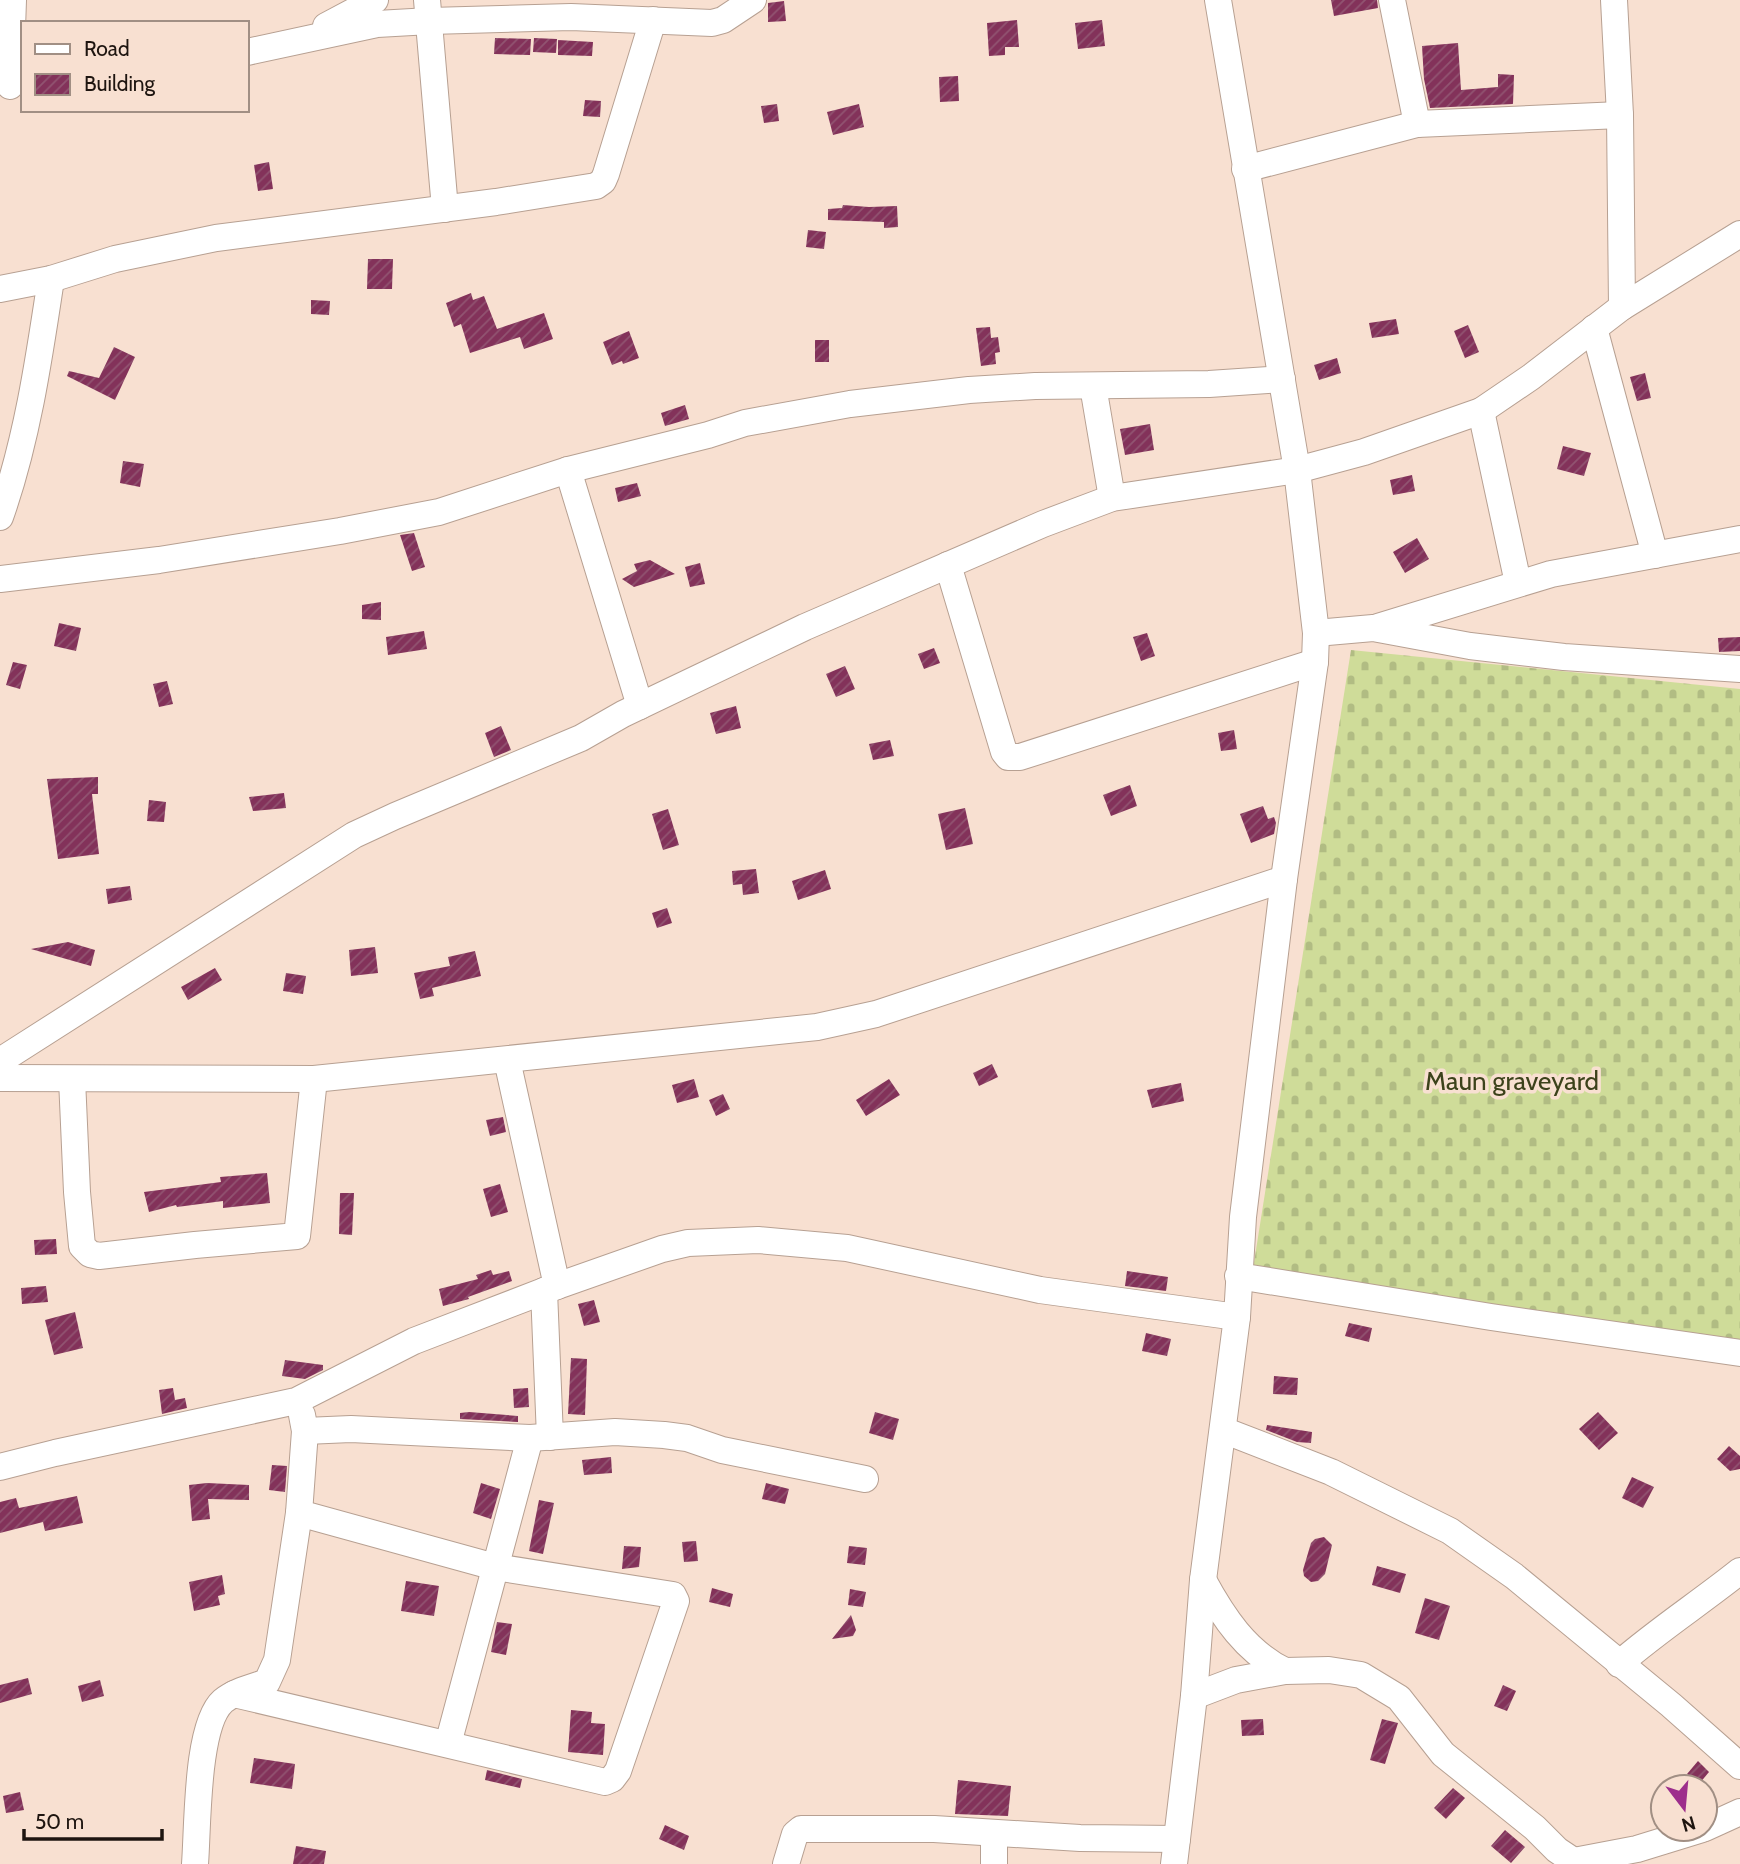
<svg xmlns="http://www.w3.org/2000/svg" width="1740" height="1864" viewBox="0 0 1740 1864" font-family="Cabin,sans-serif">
  <defs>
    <pattern id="cemetery-stones" width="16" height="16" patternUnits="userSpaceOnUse" patternTransform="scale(1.75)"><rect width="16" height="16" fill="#cfdc99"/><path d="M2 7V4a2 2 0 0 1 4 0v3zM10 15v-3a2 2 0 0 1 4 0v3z" fill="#b1bc83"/></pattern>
    <pattern id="building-hatch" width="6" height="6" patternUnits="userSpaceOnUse" patternTransform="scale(1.75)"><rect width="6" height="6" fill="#83325a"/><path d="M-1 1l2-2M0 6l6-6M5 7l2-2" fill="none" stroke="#915471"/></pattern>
  </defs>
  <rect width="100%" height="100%" fill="#f8e0d1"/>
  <path fill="url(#cemetery-stones)" d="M1351,650L1740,689V1347L1252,1275Z"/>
  <g fill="url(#building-hatch)">
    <path d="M1331,0H1377L1378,8L1334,16Z"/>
    <path d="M784,1L786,21L768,22V3Z"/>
    <path d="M1017,20L1019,47H1005V55L989,56L987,23Z"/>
    <path d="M1102,20L1105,46L1078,49L1075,23Z"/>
    <path d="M495,38L531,39L530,55L494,54Z"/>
    <path d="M534,38L557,39L556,53L533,52Z"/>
    <path d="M558,40L593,42L592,56L558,55Z"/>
    <path d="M1458,43L1461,90L1498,87V74L1514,75L1513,104L1430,108L1424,79L1422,46Z"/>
    <path d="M958,76L959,101L940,102L939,77Z"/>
    <path d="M585,100L601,101L600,117L583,116Z"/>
    <path d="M777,104L779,121L764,123L761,106Z"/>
    <path d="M859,104L864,127L833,135L827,112Z"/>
    <path d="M269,162L273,189L258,191L254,165Z"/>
    <path d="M843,205L869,207L897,206L898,227L884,228V222L828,220V209L842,208Z"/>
    <path d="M808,230L826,232L824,249L806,247Z"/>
    <path d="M368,259H393L392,289H367Z"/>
    <path d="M471,293L473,300L484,296L497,329L544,313L553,339L524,349L520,337L470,353L461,324L454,327L446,303Z"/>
    <path d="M311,300L330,301L329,315L311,314Z"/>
    <path d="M1396,319L1399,334L1372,338L1369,323Z"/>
    <path d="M1468,325L1479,352L1465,358L1454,331Z"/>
    <path d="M990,327L991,338L998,337L1000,352L995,353L996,364L981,366L976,328Z"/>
    <path d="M629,331L639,358L623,364L622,361L612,365L603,342Z"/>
    <rect x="815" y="340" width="14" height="22"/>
    <path d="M114,347L135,357L115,400L67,376L69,371L99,378Z"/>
    <path d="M1337,358L1341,373L1319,380L1314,365Z"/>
    <path d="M1645,373L1651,398L1637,401L1630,377Z"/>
    <path d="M685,405L689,419L665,426L661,413Z"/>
    <path d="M1150,424L1154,450L1125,455L1120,429Z"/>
    <path d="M1563,446L1591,453L1584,476L1557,469Z"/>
    <path d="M123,461L144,464L140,487L120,483Z"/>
    <path d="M1412,475L1415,491L1393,495L1390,480Z"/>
    <path d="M637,483L641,496L618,502L615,488Z"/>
    <path d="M414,533L425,567L412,571L400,535Z"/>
    <path d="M1417,538L1429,559L1405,573L1393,552Z"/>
    <path d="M650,560L675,574L634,587L622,579L637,571L634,564Z"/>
    <path d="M700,563L705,584L690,587L685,567Z"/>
    <path d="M381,602V620L362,619V605Z"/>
    <path d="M59,623L81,628L76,651L54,646Z"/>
    <path d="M424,631L427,649L388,655L386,637Z"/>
    <path d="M1147,633L1155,656L1141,661L1133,637Z"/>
    <path d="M1740,637V651L1719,652L1718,638Z"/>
    <path d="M934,648L940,663L924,669L918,654Z"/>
    <path d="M13,662L27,665L20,689L6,685Z"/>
    <path d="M845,666L855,689L836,697L826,674Z"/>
    <path d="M167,681L173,704L159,707L153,684Z"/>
    <path d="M736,706L741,728L716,734L710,713Z"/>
    <path d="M501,726L511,750L494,757L485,733Z"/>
    <path d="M1234,730L1237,749L1221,751L1218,733Z"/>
    <path d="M890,740L894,756L873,760L869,744Z"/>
    <path d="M98,777V794H92L99,854L58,859L47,779Z"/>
    <path d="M1130,785L1137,806L1111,816L1103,795Z"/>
    <path d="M284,793L286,808L253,811L249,797Z"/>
    <path d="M149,800L166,802L164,822L147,821Z"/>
    <path d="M1263,806L1268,819L1274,817L1276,823L1274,834L1251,843L1240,814Z"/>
    <path d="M965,808L973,844L946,850L938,814Z"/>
    <path d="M668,809L679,845L663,850L652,814Z"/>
    <path d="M756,869L759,893L743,895L742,884L733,885L732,871Z"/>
    <path d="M825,870L831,889L798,900L792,881Z"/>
    <path d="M130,886L132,900L108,904L106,889Z"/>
    <path d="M667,908L672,923L657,928L652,913Z"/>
    <path d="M68,942L95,950L91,966L31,949Z"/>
    <path d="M375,947L378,973L351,976L349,950Z"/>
    <path d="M475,951L481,976L432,988L434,996L420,999L414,973L450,966L448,957Z"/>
    <path d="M215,968L222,980L188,1000L181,987Z"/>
    <path d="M286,973L306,976L303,994L283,991Z"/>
    <path d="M992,1064L998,1077L979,1086L973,1073Z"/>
    <path d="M694,1079L699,1097L677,1103L672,1085Z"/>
    <path d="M889,1079L900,1095L866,1116L856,1100Z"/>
    <path d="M1181,1083L1184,1101L1152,1108L1147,1090Z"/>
    <path d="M723,1094L730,1109L716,1116L709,1100Z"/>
    <path d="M503,1117L506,1132L490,1136L486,1120Z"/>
    <path d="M267,1173L270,1203L223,1208V1201L177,1207L176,1205L149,1212L144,1192L221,1182L220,1177Z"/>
    <path d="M500,1184L508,1212L491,1217L483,1189Z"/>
    <path d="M340,1193H354L352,1235L339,1234Z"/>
    <path d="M56,1239L57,1254L35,1255L34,1240Z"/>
    <path d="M491,1270L493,1275L509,1271L512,1281L468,1297L469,1299L443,1306L439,1289L478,1279L476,1275Z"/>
    <path d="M1127,1271L1168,1277L1166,1291L1125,1286Z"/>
    <path d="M46,1286L48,1302L22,1304L21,1288Z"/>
    <path d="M594,1300L600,1322L584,1326L578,1304Z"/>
    <path d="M75,1312L83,1348L54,1355L45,1320Z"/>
    <path d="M1349,1323L1372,1328L1369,1342L1345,1336Z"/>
    <path d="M1146,1333L1171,1339L1167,1356L1142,1351Z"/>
    <path d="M571,1358L587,1359L585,1415L568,1414Z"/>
    <path d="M285,1360L323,1365V1370L305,1379L282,1376Z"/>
    <path d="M1274,1376L1298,1378L1297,1395L1273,1394Z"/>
    <path d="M173,1388L175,1400L185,1398L187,1408L162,1414L159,1390Z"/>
    <path d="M528,1388L529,1407L514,1408L513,1389Z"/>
    <path d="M469,1412L518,1416V1422L460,1419V1413Z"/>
    <path d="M875,1412L899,1419L893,1440L869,1433Z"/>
    <path d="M1598,1412L1618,1433L1599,1450L1579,1429Z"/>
    <path d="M1267,1425L1312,1432L1311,1443L1297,1442L1266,1430Z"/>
    <path d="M1729,1446L1740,1456V1469L1730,1471L1717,1459Z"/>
    <path d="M611,1457L612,1473L584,1475L582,1460Z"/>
    <path d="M272,1465L287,1466L285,1492L269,1490Z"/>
    <path d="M1632,1477L1654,1487L1643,1508L1622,1498Z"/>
    <path d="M207,1483L249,1485V1500L208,1499L210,1519L192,1521L189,1485Z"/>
    <path d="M481,1483L500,1489L491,1519L473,1513Z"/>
    <path d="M766,1483L789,1489L785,1504L762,1499Z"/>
    <path d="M77,1496L83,1523L45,1531L43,1522L0,1533V1502L16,1498L19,1508Z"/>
    <path d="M539,1500L554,1503L543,1554L529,1551Z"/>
    <path d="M1324,1537L1332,1545L1325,1574L1318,1581L1311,1582L1304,1576L1303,1570L1311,1543L1315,1539Z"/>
    <path d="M696,1541L698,1561L684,1562L682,1542Z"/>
    <path d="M624,1546L641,1547L639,1567L622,1569Z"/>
    <path d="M849,1546L867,1548L865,1565L847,1563Z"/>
    <path d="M1377,1566L1406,1574L1400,1593L1372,1585Z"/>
    <path d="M222,1575L225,1594L218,1596L220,1605L194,1611L189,1582Z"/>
    <path d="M406,1581L439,1586L434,1616L401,1611Z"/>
    <path d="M712,1588L733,1594L730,1607L709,1602Z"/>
    <path d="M850,1589L866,1592L863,1607L848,1605Z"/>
    <path d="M1425,1598L1450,1606L1439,1640L1415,1633Z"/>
    <path d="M851,1615L856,1630L853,1636L832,1639Z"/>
    <path d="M497,1622L512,1624L506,1655L491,1652Z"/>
    <path d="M28,1678L32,1694L0,1703V1685Z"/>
    <path d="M100,1680L104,1696L82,1702L78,1686Z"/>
    <path d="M1503,1685L1516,1691L1507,1711L1494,1706Z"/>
    <path d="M571,1710L592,1712L591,1723L605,1724L603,1755L568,1752Z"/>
    <path d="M1263,1719L1264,1735L1242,1736L1241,1720Z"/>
    <path d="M1382,1719L1398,1723L1385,1764L1370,1760Z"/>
    <path d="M254,1758L295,1764L292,1789L250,1783Z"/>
    <path d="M1698,1761L1709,1772L1699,1784L1687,1774Z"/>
    <path d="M487,1770L522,1779L520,1788L485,1780Z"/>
    <path d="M958,1780L1011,1786L1008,1816L955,1814Z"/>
    <path d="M1453,1788L1465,1798L1446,1819L1434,1808Z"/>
    <path d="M20,1792L24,1810L6,1813L3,1796Z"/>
    <path d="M665,1825L689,1836L684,1850L659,1839Z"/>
    <path d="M1505,1830L1525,1847L1511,1863L1491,1846Z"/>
    <path d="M296,1846L326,1851L324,1864H293Z"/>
  </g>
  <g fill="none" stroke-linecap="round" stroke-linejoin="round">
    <defs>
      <g id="minor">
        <path d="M427,0L445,209"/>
        <path d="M1392,0L1417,124"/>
        <path d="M1614,0L1620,115L1622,307"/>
        <path d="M326,26L375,0"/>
        <path d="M247,52L377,24L430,21L571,17L712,23L723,20L753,0"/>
        <path d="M10,86L13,0"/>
        <path d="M1245,169L1417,124L1620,115"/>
        <path d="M0,289L51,279L115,259L216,238L496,202L596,186L603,181L606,174L653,20"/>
        <path d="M1594,328L1655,555"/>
        <path d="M1093,386L1112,498"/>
        <path d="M1481,411L1518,583"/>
        <path d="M568,470L640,706"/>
        <path d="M0,517C27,441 39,359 51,279"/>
        <path d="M948,565L1004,752L1008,757H1020L1315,662"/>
        <path d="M0,579L159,560L340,531L439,512L568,470L708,435L745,423L850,404L969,390L1035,386L1209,384L1282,379"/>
        <path d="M1378,627L1551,574L1740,539"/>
        <path d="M1316,633L1373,628L1470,646L1564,657L1740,669"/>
        <path d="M507,1060L557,1286"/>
        <path d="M0,1061L354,835L395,816L581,738L623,714L805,627L1043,524L1112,498L1297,470L1364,452L1481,411L1531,377L1622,307L1740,234"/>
        <path d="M0,1078L314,1079L817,1027L876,1014L1284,879"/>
        <path d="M72,1079L77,1192L82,1246L90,1254L99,1256L195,1245L297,1236L314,1079"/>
        <path d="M1238,1276L1491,1317L1740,1353"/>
        <path d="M544,1291L550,1437"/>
        <path d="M1223,1430L1331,1472L1450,1531L1514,1576L1671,1705L1740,1766"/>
        <path d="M305,1431L351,1429L530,1438L615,1432L664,1435L687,1438L722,1450L865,1479"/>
        <path d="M0,1467L55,1453L296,1401L414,1341L557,1286L662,1249L688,1243L758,1240L847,1248L1040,1290L1237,1317"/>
        <path d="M1203,1580C1223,1617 1246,1652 1285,1671"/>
        <path d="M1619,1664C1658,1630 1700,1603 1740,1571"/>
        <path d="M234,1694L605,1782L612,1779L618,1771L676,1601L673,1595L495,1567L299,1513"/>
        <path d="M1194,1696L1236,1680L1285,1671L1329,1670L1361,1675L1399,1698L1443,1754L1535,1828L1557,1850L1578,1864"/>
        <path d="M448,1744L530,1438"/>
        <path d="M1705,1828L1740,1812"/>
        <path d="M1574,1861L1637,1849L1702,1829"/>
        <path d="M195,1864C198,1826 196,1725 223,1701C235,1691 253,1687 267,1682L277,1660L299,1513L305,1431L302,1415"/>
        <path d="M786,1864L795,1834L801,1829H934L1080,1838L1177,1839"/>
        <path d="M994,1864V1833"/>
        <path d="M1174,1864L1194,1696L1203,1580L1237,1317L1243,1217L1284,879L1315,662L1316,633L1297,470L1218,0"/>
      </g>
    </defs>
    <use href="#minor" stroke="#b7a092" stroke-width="28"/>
    <use href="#minor" stroke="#fff" stroke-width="26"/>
  </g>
  <g text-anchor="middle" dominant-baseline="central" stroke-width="7" stroke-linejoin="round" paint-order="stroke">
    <g font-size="26" fill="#3c421b" stroke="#f8e0d1">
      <text x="1512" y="1081">Maun graveyard</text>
    </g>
  </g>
  <rect x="21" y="21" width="228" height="91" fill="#f8e0d1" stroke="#a18f84" stroke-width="2"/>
  <rect x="35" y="44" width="35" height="10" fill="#ffffff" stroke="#a18f84" stroke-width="2"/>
  <text x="84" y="56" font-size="21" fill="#1e1510">Road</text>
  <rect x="35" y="74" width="35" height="21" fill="url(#building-hatch)" stroke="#a18f84" stroke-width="2"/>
  <text x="84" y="91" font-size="21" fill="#1e1510">Building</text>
  <g transform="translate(1684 1808) rotate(164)"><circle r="33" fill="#f8e0d1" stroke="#a18f84" stroke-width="2"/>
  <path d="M0-5L12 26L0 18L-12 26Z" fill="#9d2e8c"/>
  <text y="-10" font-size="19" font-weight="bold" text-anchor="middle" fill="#1e1510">N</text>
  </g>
  <path d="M24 1829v10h138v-10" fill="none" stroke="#1e1510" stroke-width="3.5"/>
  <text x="35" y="1829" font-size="21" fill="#1e1510" stroke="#f8e0d1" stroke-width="5" paint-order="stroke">50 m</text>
</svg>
